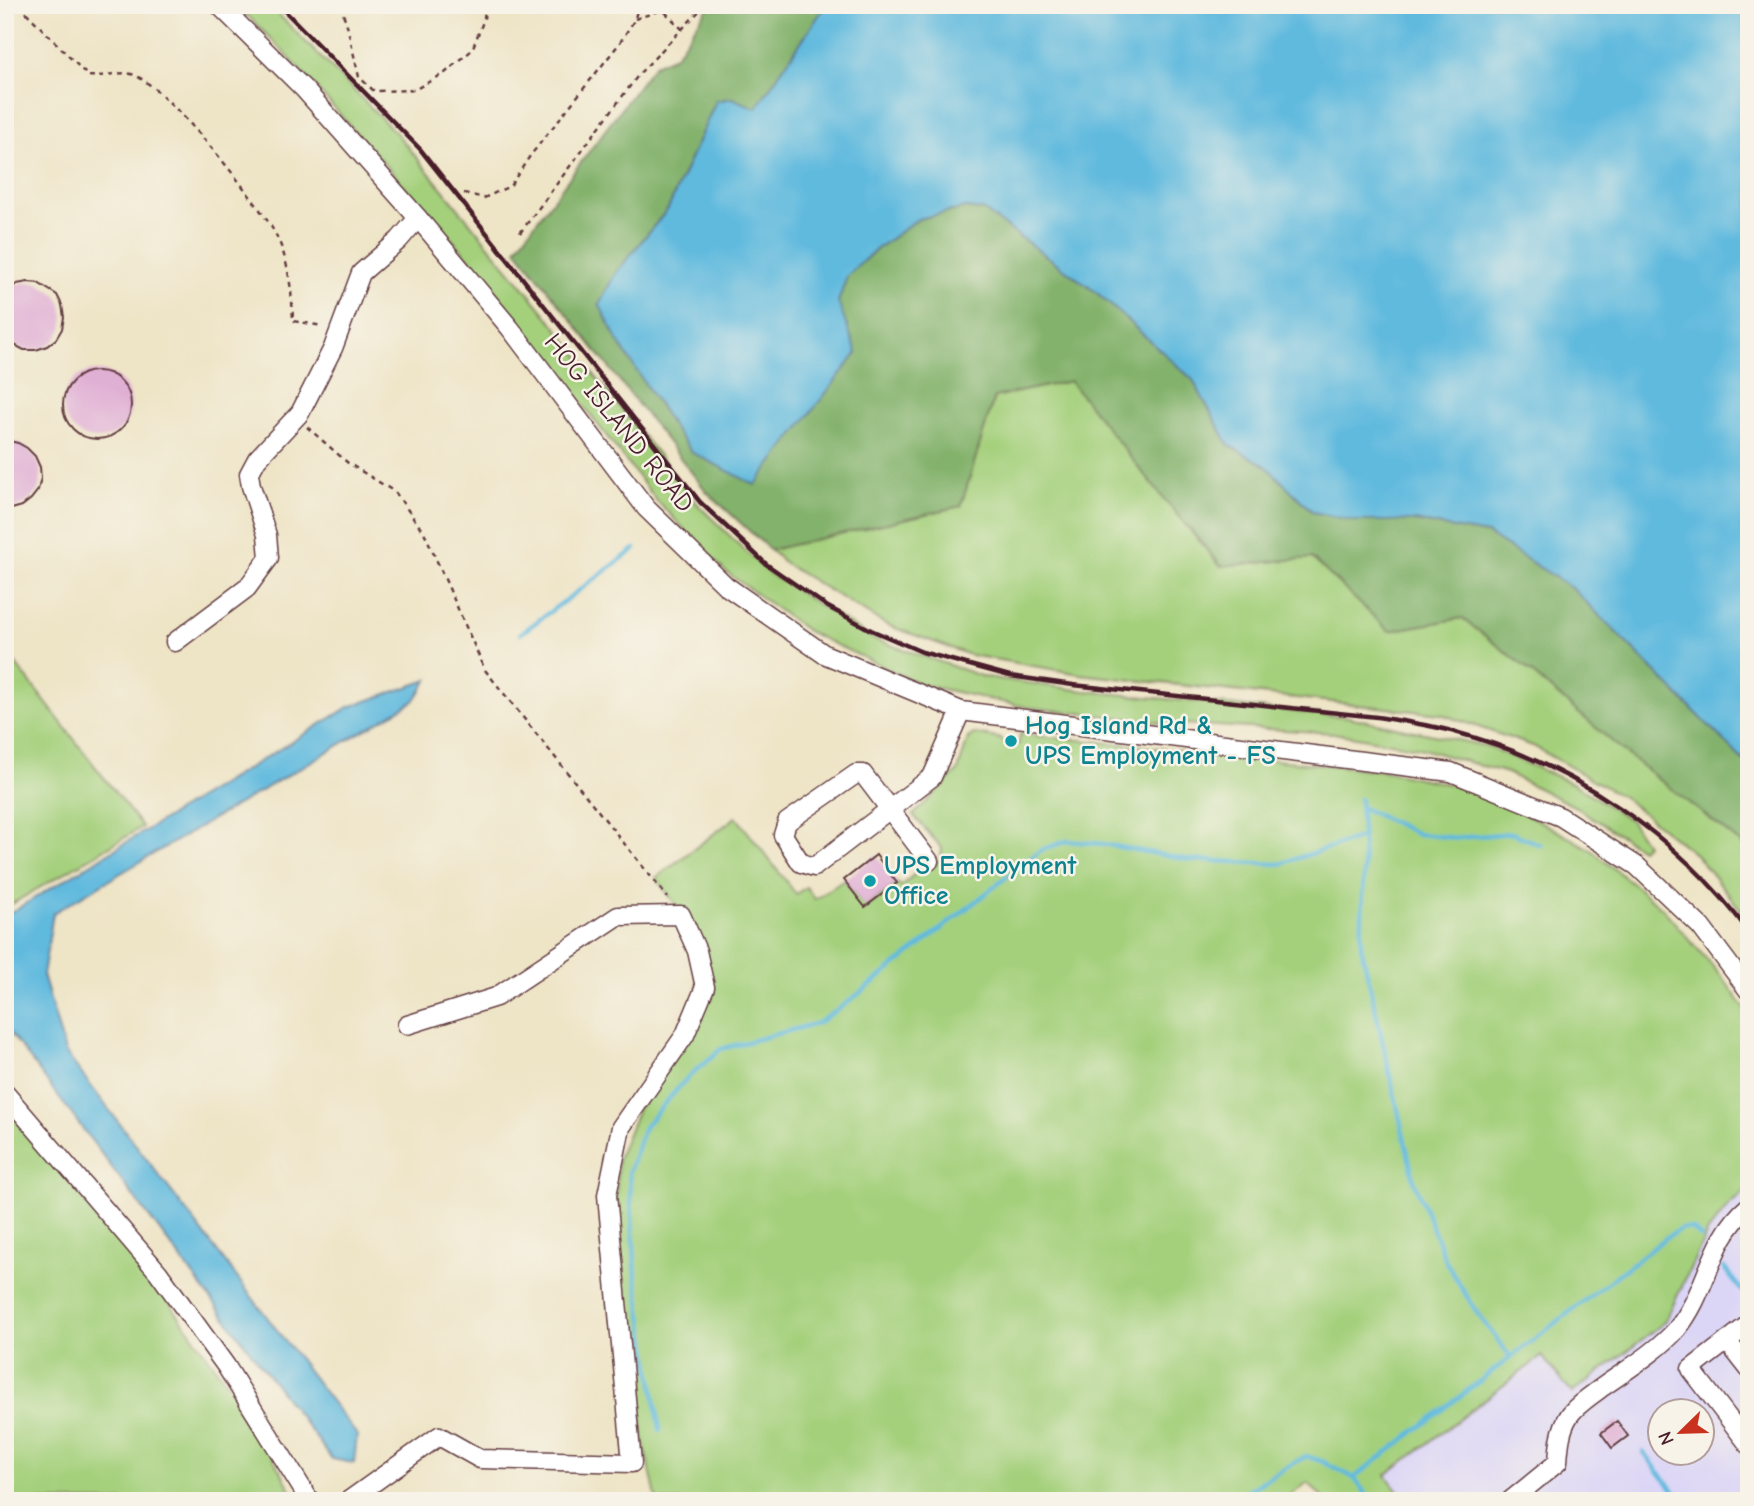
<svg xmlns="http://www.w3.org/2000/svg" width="1754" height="1506" viewBox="0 0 1754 1506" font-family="'Comic Neue',sans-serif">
  <rect width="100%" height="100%" fill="#f7f3e8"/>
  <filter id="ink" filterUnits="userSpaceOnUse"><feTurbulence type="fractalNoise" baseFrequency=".0143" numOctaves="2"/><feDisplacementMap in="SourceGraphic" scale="14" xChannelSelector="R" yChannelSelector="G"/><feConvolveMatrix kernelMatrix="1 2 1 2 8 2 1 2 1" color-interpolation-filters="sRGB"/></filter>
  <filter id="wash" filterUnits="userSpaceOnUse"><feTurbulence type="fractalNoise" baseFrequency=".00686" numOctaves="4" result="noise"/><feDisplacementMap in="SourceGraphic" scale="28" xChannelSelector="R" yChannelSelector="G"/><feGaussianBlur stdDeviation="1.57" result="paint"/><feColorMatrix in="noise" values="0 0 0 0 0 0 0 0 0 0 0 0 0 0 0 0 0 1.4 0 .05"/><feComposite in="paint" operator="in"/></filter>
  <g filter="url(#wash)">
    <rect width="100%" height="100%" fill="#eee4c6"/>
    <path fill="#dcd6f6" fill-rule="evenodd" d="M1749,1149V1501H1334ZM1660,1412H1702V1454H1660Z"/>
    <g fill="#a4d07c" stroke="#777854" stroke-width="2">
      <path d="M237,5H269L397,134L543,311L700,507L767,572L873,639L984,677L1085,691L1348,717L1486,746L1574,784L1630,820L1646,844L1641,849L1576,807L1507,773L1419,748L1334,733L1167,723L1026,707L923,685L810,633L725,571L657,501L469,258L281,49Z"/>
      <path d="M1070,381L1164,499L1220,566L1312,558L1389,631L1462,618L1519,662L1628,755L1742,844L1749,853V920L1696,855L1623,797L1533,746L1441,714L1080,674L970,655L887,625L787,565L770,550L961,506L994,397Z"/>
      <path d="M5,650L142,827L5,908Z"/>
      <path d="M974,734L1002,739L1003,742L1019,744L1020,734L1385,771L1462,787L1523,812L1590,849L1662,908L1722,977L1749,1014V1188L1729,1205L1707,1233L1665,1322L1572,1393L1542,1356L1386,1475L1406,1501H1325L1308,1482L1283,1501H657L644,1444L615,1224L618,1158L638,1109L700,1021L693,928L656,878L736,817L796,894L806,887L815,899L844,880L866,907L897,883L901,886L925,865L932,867L941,859L942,848L913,815L958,771L968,738Z"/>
      <path d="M5,1108L147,1271L250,1416L297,1501H5Z"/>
    </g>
    <path fill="#83b26c" stroke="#66684c" stroke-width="2" d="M706,5H826L756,109L732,98L716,101L668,209L615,274L616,338L674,429L693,453L857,354L838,302L847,276L875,250L918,219L965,208L983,210L1096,292L1193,379L1229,445L1265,465L1313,512L1355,521H1415L1487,534L1572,588L1749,766V853L1742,844L1628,755L1519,662L1462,618L1389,631L1312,558L1221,566L1164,499L1070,381L994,397L961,506L770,550L707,492L516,249L654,65L675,56L708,8Z"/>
    <g fill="#60bade" stroke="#556c84" stroke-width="2">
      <path d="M826,5H1749V766L1572,588L1487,534L1415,521H1355L1313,512L1265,465L1229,445L1192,379L1096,292L983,210L965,208L918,219L875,250L847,276L838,302L857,353L755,485L693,453L674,429L616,338L599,304L615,274L668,209L716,101L732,98L756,108Z"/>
      <path d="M428,680L414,701L53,913L43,975L65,1052L357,1435L354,1463L332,1459L5,1026V916L349,707Z"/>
    </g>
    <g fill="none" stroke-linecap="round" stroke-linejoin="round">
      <g stroke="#60bade" stroke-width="4.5">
        <path d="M520,634L635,549"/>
        <path d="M1360,799L1364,866L1361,946L1414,1181L1446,1262L1477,1313L1511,1358"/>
        <path d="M1360,807L1418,834L1457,838L1512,833L1541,845"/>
        <path d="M1724,1268L1749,1300"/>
        <path d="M660,1430L636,1278L629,1172L644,1127L688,1077L721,1049L818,1023L851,1000L1041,850L1067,841L1103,844L1190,860L1280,864L1362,837"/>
        <path d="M1643,1452L1682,1501"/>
        <path d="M1354,1478L1667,1237L1682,1228L1693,1229L1701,1237"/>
        <path d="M1230,1501L1306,1456L1324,1462L1354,1478L1371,1501"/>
      </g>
    </g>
    <g id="blocks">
      <g fill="#e0afd4">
        <path d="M28,282L38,283L57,295L62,305L64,317L62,329L56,339L47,346L36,350H24L5,340V292L17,284Z"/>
        <circle cx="97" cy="405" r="34"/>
        <path d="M5,440L18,443L27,448L35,456L40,467L41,478L38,490L31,499L22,506L5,511Z"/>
        <path d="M876,855L897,883L865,907L844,880Z"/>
        <path d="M1617,1421L1628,1436L1612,1448L1601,1433Z"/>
      </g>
    </g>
  </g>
  <g filter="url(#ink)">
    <use href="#blocks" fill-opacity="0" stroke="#633d42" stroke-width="2"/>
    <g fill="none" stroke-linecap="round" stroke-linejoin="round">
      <defs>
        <g id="minor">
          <path d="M219,5L304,89L418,218L510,328L646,508L726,586L824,654L961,711L1451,772L1561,817L1637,866L1701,927L1749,991"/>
          <path d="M175,642L247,588L269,558L267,535L251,486L249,474L257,459L300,413L333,348L361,273L399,240L418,218"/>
          <path d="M929,861L863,774H856L787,822L783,835L801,863L814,867L932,777L961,711"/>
          <path d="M5,1093L158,1272L226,1366L310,1501"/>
          <path d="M1749,1324L1691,1369L1749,1445"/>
          <path d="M1727,1341L1749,1369"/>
          <path d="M348,1501L439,1436L480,1459L632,1463L607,1195L621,1127L685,1035L705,987L697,951L681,915L618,916L496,997L407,1025"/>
          <path d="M1510,1501L1558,1462C1559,1447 1560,1430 1569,1416C1576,1405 1591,1396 1601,1388C1625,1371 1658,1351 1677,1329C1709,1290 1708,1241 1749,1206"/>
        </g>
      </defs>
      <use href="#minor" stroke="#633d42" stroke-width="21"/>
      <g stroke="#633d42" stroke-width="2.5" stroke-dasharray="5 5" stroke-linecap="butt">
        <path d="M19,5L88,76C102,78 118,71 131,74C162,81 262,205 277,237C289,262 292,293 293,321L323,326"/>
        <path d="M339,5L346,21L359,77L374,91L414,90L445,73L472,50L484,19L485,5"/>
        <path d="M658,5L683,30"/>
        <path d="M635,19L662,10"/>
        <path d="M464,193L484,198L510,186L530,156L619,44L635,19L638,5"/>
        <path d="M520,233L639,74L705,5"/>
        <path d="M307,427L348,463L395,492L425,534L485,670L668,898"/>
      </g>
      <use href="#minor" stroke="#fff" stroke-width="18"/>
      <path stroke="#4a1f2b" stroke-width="4.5" d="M279,5L420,149L700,502L766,564L828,607L871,630L922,652L1010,676L1073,685L1377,717C1403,721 1430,725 1455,732C1572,763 1677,835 1749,932"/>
    </g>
  </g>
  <g fill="#0f9aa8" stroke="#f7f3e8" stroke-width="2.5">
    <circle cx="1011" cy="741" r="7"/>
    <circle cx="870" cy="881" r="7"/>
  </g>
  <g text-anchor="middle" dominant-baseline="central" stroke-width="5" stroke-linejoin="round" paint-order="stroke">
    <g font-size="26" fill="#4a1f2b" stroke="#f7f3e8">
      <text transform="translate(619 423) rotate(51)">HOG ISLAND ROAD</text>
    </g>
    <g font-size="26" font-weight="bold" fill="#0d838f" stroke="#f7f3e8" text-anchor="start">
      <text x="1025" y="726">Hog Island Rd &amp;<tspan x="1025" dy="30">UPS Employment - FS</tspan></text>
      <text x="884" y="866">UPS Employment<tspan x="884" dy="30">Office</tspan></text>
    </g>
  </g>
  <rect width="1754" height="1506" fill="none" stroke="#f7f3e8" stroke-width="28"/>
  <g transform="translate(1681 1432) rotate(247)"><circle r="33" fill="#f7f3e8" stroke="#b29e9c" stroke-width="2"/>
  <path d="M0-5L12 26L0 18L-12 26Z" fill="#c8321e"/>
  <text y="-10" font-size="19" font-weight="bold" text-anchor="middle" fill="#4a1f2b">N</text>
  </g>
</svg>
